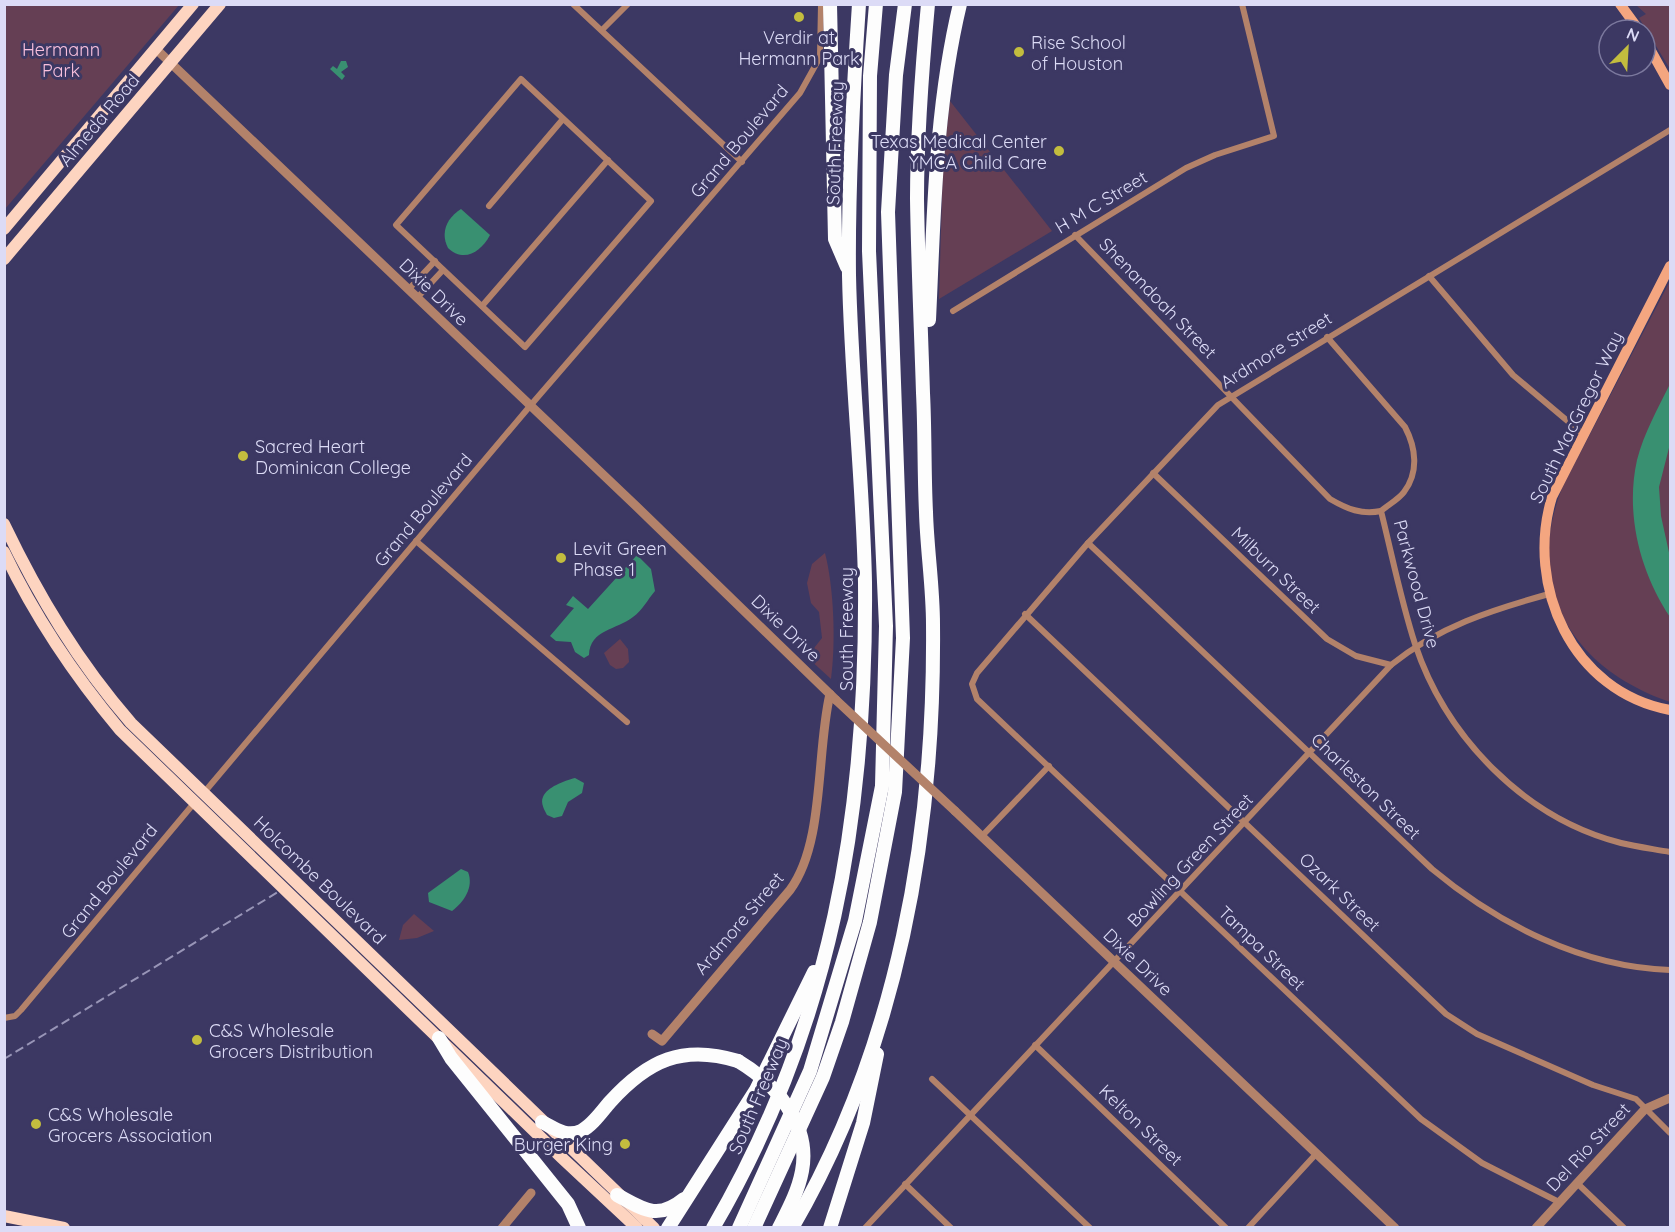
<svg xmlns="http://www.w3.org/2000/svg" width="1675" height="1232" viewBox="0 0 1675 1232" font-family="Quicksand,sans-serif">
  <rect width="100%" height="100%" fill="#3c3863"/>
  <g fill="#653f54">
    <path d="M5,4L179,5L5,209L4,5Z"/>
    <path d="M1636,5H1670V69L1639,18L1646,14Z"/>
    <path d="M950,101L1052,231L939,299L943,163Z"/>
    <path d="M1670,281V702C1573,669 1523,589 1562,488Z"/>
    <path d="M825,553C834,588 836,643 831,679L807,657L822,638L819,612L811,603L807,583L812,564Z"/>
    <path d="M620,639L628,649L629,662L623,668L616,669L610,665L604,653Z"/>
    <path d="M414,914L434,931L417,938L399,940L403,925Z"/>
  </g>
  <g fill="#399071">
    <path d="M341,61H346L348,67L341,72L345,76L342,80L330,69L333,66L337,69Z"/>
    <path d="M461,209L490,235C481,252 464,263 448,248C440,232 447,218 461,209Z"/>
    <path d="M1670,384V444L1659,487L1661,516L1670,557V617C1640,572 1625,514 1637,460C1644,433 1658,408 1670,384Z"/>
    <path d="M637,555L651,569L655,591C648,599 642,611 633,617C617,630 590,629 589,655L584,658L575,652L571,642L556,641L550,636L574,608L566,605L573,596L588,609Z"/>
    <path d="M575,778L584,783L582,793L568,802L562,816L554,818L547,815C545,811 540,803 543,797C547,787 564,781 575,778Z"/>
    <path d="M461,869L468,872C474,887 464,902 452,911L429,902L428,893Z"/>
  </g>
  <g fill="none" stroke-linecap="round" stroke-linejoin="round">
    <g stroke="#b3826a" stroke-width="6">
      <path d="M573,4L742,162"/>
      <path d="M602,30L628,4"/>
      <path d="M521,79L651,201L525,347L396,225Z"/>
      <path d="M489,206L563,119"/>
      <path d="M1075,235L1330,499C1347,509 1362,515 1381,511"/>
      <path d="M1429,276L1513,375L1583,434"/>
      <path d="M408,290L435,261"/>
      <path d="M417,298L443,270"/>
      <path d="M482,306L608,160"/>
      <path d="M953,311L1186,168L1215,155L1274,136L1242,4"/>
      <path d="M1327,337L1405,427C1416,448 1419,472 1404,492C1399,499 1388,505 1381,511C1392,555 1401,601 1415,644C1446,737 1524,818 1621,843C1637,847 1654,849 1670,852"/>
      <path d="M1153,473L1327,639L1356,656L1391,665"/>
      <path d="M416,541L627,722"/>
      <path d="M1088,543L1432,869C1498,924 1582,967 1670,970"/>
      <path d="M1025,614L1446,1014L1477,1034L1593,1085L1636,1099L1670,1133"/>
      <path d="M202,795L530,406L800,93L820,57L821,4"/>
      <path d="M982,836L1049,766"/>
      <path d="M4,1018L15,1016L21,1010L195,802"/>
      <path d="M1035,1045L1226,1228"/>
      <path d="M932,1079L1090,1228"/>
      <path d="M1577,1183L1624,1228"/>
      <path d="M905,1184L951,1228"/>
      <path d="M1559,1202L1482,1163L1421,1119L977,699L972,684L977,673L1088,543L1218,405L1670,130"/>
      <path d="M865,1228L1391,665C1438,627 1491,610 1549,594"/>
      <path d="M1248,1228L1316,1154"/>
    </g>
    <g stroke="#b3826a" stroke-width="9">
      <path d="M156,49L636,506L836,700"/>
      <path d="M955,811L1395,1228"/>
      <path d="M652,1034L662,1041L790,890C825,843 816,752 830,694"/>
      <path d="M502,1228L531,1193"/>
      <path d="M1536,1228L1645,1109L1670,1098"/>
    </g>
    <g stroke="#f4a680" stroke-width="10">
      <path d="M1620,4L1639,30"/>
      <path d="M1645,40L1670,85"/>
      <path d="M1670,266L1552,497C1525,586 1572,692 1670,710"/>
    </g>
    <g stroke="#fdd4c0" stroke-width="12">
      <path d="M4,229L193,4"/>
      <path d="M4,259L220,4"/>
      <path d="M4,524C39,597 78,662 131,723L654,1228"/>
      <path d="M4,552C35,617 74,675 120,730L562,1158L637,1228"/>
      <path d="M4,1216L64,1228"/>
    </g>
    <g stroke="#fdfdfd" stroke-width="14">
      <path d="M830,4L835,239L847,267"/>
      <path d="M929,320C934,215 935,108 960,4"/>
      <path d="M439,1038L451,1058L568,1204L579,1228"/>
      <path d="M542,1122C554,1128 566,1138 581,1131C592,1126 602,1111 610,1102C648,1060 683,1044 738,1061"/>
      <path d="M617,1195C643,1209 657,1221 684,1199"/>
      <path d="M668,1228L756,1090L814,972"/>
      <path d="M713,1228C832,1024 867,815 865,582C863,480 851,377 849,275C848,184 853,94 859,4"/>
      <path d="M739,1228L810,1071L855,921L882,786L886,626L869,251L870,76L876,4"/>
      <path d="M754,1228L823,1077L842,1022L870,922L895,792L903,638L888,212L896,75L905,4"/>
      <path d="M792,1228C898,1046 935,833 933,624C933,587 927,549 926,512C924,472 925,432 923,393C921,328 918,263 917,199C917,134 922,69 928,4"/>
      <path d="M830,1228L863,1123L877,1054"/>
    </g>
    <path stroke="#9895b7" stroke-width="2" stroke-dasharray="9 4.5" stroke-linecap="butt" d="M4,1059L278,892"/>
    <path stroke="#b3826a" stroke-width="9" d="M836,700L955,811"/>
    <path stroke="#fdfdfd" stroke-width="14" d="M738,1061C775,1083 811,1124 802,1171C798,1192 788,1210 779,1228"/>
  </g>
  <g fill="#c3bd3e" stroke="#3c3863" stroke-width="2">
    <circle cx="799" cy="17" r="6"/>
    <circle cx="1019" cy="52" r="6"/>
    <circle cx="1059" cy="151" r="6"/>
    <circle cx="243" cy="456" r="6"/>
    <circle cx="561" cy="558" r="6"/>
    <circle cx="197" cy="1040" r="6"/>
    <circle cx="36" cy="1124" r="6"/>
    <circle cx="625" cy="1144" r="6"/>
  </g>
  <g text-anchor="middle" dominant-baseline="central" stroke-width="6" stroke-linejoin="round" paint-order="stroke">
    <g font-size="18" fill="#dcdbf6" stroke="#3c3863" text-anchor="start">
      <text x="799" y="37" text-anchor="middle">Verdir at<tspan x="799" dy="21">Hermann Park</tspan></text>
      <text x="1031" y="42">Rise School<tspan x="1031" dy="21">of Houston</tspan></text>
      <text x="1047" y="141" text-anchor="end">Texas Medical Center<tspan x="1047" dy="21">YMCA Child Care</tspan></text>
      <text x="255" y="446">Sacred Heart<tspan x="255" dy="21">Dominican College</tspan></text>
      <text x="573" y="548">Levit Green<tspan x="573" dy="21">Phase 1</tspan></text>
      <text x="209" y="1030">C&amp;S Wholesale<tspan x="209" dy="21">Grocers Distribution</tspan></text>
      <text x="48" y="1114">C&amp;S Wholesale<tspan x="48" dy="21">Grocers Association</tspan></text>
      <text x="613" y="1144" text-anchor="end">Burger King</text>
    </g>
    <g font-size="18" fill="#f9c0dd" stroke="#3c3863">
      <text x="61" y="49">Hermann<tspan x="61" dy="21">Park</tspan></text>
    </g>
    <g font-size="18" fill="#dcdbf6" stroke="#3c3863">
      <text transform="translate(99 120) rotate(-50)">Almeda Road</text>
      <text transform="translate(739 141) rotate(-50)">Grand Boulevard</text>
      <text transform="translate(835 143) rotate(-88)">South Freeway</text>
      <text transform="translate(1101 202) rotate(-31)">H M C Street</text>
      <text transform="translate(434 292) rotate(44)">Dixie Drive</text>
      <text transform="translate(1158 298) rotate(46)">Shenandoah Street</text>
      <text transform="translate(1276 350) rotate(-32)">Ardmore Street</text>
      <text transform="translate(1576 417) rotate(-64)">South MacGregor Way</text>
      <text transform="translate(423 510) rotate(-50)">Grand Boulevard</text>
      <text transform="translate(1276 570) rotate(44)">Milburn Street</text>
      <text transform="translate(1417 584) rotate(75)">Parkwood Drive</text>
      <text transform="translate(786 628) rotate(44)">Dixie Drive</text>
      <text transform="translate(846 629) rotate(-90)">South Freeway</text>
      <text transform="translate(1366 786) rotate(44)">Charleston Street</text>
      <text transform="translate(1190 860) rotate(-47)">Bowling Green Street</text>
      <text transform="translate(320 880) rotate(44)">Holcombe Boulevard</text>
      <text transform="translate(109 881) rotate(-51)">Grand Boulevard</text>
      <text transform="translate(1340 892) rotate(44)">Ozark Street</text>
      <text transform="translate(739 923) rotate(-50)">Ardmore Street</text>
      <text transform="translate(1262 948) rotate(44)">Tampa Street</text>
      <text transform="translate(1138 962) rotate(44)">Dixie Drive</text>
      <text transform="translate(758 1096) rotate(-67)">South Freeway</text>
      <text transform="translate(1141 1125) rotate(44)">Kelton Street</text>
      <text transform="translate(1588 1147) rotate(-47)">Del Rio Street</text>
    </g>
  </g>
  <rect width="1675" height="1232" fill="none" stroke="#dcdbf6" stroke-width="12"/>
  <g transform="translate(1627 48) rotate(24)"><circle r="28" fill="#3c3863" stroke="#7c799e" stroke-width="1.5"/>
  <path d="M0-4.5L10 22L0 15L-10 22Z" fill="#c3bd3e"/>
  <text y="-9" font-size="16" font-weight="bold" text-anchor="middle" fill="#dcdbf6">N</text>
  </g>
</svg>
